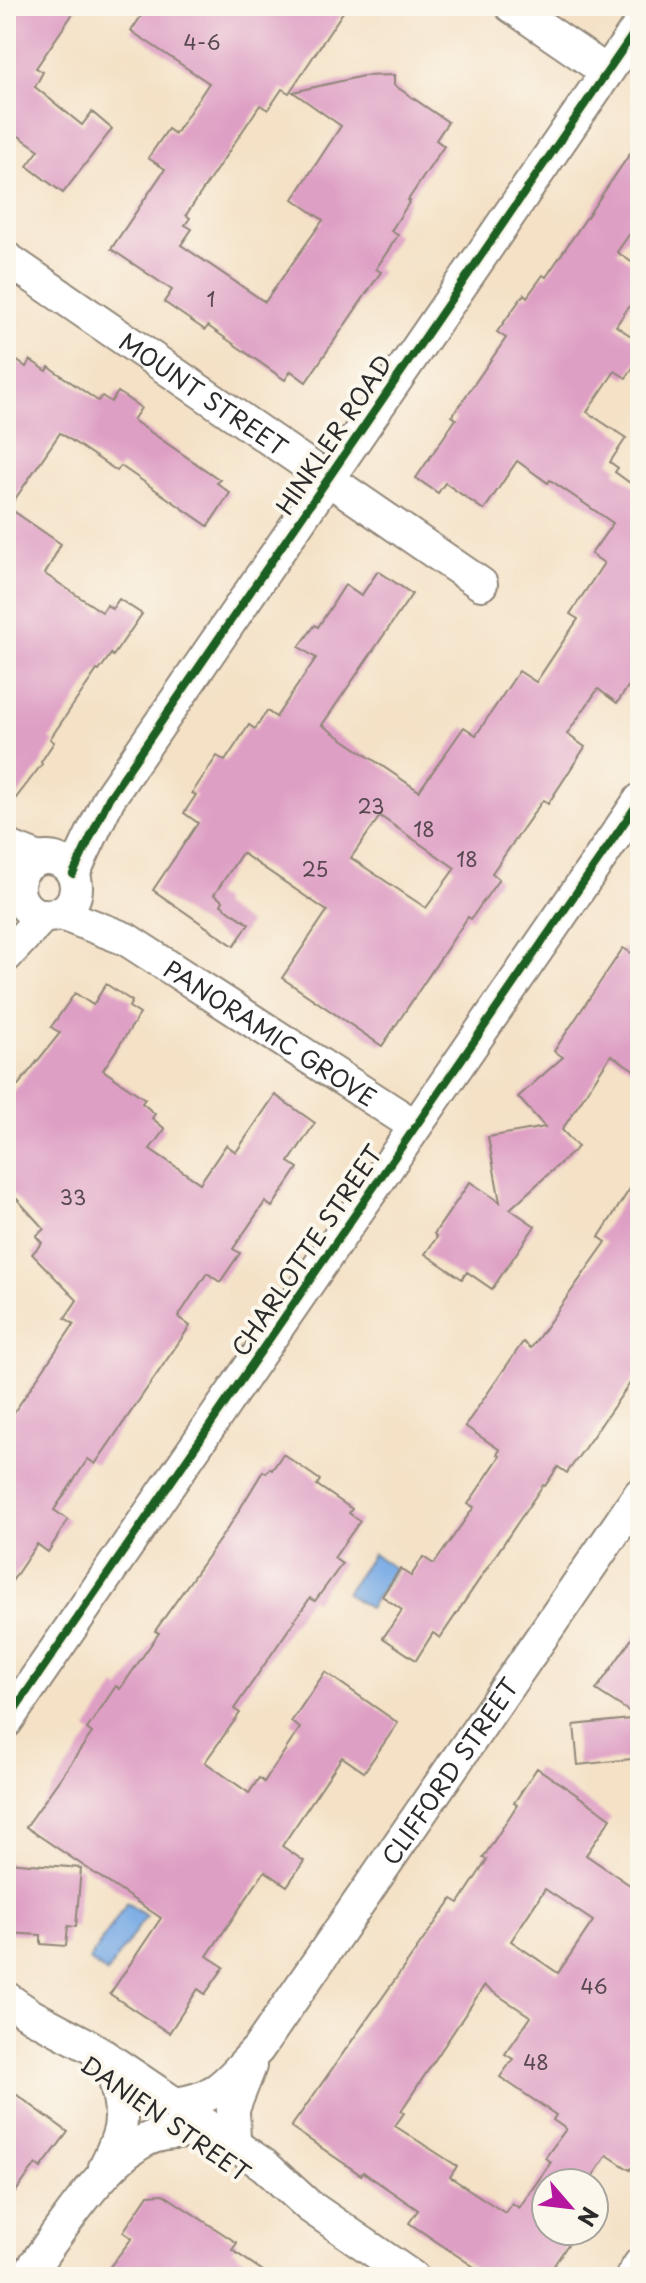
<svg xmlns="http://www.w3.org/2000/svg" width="646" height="2283" viewBox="0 0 646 2283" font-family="'Playpen Sans',sans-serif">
  <rect width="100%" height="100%" fill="#fbf7ec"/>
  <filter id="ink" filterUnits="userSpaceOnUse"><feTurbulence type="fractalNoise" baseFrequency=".0125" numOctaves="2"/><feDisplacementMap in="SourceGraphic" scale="16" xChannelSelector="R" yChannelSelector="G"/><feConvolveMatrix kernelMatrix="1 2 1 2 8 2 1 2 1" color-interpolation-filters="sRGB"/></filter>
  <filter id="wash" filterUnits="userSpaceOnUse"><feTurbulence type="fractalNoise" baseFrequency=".006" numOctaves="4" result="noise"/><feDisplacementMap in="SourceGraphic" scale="32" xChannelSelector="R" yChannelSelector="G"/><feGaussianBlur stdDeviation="1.8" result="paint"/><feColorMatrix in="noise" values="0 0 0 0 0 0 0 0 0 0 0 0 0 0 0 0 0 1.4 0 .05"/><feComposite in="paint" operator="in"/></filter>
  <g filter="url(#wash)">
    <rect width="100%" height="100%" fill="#f4e1c6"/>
    <g fill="#79abe5" stroke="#526b88" stroke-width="2">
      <path d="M373,1554L395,1569L369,1608L346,1593Z"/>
      <path d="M127,1903L146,1916L107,1973L89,1960Z"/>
    </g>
    <g id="blocks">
      <g fill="#de9fc4" fill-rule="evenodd">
        <path d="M6,6H78L36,68L43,72L35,87L82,125L92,112L112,129L63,193L27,166L39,150L7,128L6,129Z"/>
        <path d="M148,6H347L289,93L282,89L268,110L260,105L186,215L190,218L185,225L192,229L181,245L265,302L323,220L293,199L341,126L293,92L363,76L394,75V85L448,122L436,140L444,146L408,200L410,201L391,231L398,235L376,269L381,272L306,382L291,371L285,380L208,326L205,330L164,302L172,290L111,249L165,169L148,158L168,129L175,134L209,83L131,31Z"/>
        <path d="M640,139V219L617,252L640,268V290L616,326L640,342V357L626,378L615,371L587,412L626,438L610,462L618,468L615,472L637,488L640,484V669L617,703L598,689L567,734L585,747L548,804L543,800L492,873L499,879L471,919L468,917L382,1046L282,978L327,911L242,853L214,895L223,901L221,905L249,924L234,946L153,890L198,823L184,813L196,795L192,793L217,756L225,761L249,725L255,729L267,711L276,717L316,658L299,647L315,625L318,627L345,585L361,596L378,571L412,594L322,725L419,791L464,727L476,735L519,671L536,682L578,619L570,614L604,563L591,554L613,523L550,480L548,483L517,461L484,510L445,483L438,493L416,478L456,419L452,416L506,338L497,332L524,294L527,297L543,275L546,277ZM380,816L455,868L426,908L351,858Z"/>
        <path d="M6,353L26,367L30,360L47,371L49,367L98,401L102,396L111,402L118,392L141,408L133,420L220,480L217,483L230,493L208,526L121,466L117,471L60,433L9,508L61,544L45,574L102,612L107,605L112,609L119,599L142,614L113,656L111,654L99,671L97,670L50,739L54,742L41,762L42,764L6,811Z"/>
        <path d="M623,948L640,958V1074L611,1055L562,1130L578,1147L510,1209L535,1226L492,1289L467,1272L462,1279L425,1254L437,1237L434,1234L470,1182L500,1202L488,1137L545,1127L518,1097L563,1057L554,1051Z"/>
        <path d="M106,984L132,1001L129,1007L140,1014L103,1070L145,1099L142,1103L155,1114L152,1118L165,1129L150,1149L200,1183L226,1145L236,1152L275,1095L315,1123L289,1162L298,1168L272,1207L265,1202L233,1249L240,1253L220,1282L207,1273L178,1317L190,1326L95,1464L88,1459L54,1510L68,1520L48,1552L37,1544L6,1590V1424L74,1324L65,1318L77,1300L32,1254L42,1243L36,1236L44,1229L6,1187V1100L60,1033L51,1027L75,993L93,1005Z"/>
        <path d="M640,1173V1369L567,1473L558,1467L545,1486L543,1485L440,1638L433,1633L416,1660L383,1638L402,1610L382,1596L400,1569L411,1576L423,1557L434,1564L474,1507L468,1504L500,1456L497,1454L500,1450L465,1426L523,1342L531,1348L606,1242L599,1237Z"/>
        <path d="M283,1454L320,1480L317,1485L352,1509L349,1513L360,1521L334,1558L342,1564L315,1601L310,1598L234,1709L240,1713L205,1762L249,1793L259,1778L264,1782L300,1728L291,1722L325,1672L398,1723L364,1772L342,1757L282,1846L304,1861L287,1886L265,1871L207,1956L224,1967L205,1994L198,1989L169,2033L110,1994L161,1918L26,1827L92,1733L87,1729L116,1686L120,1689L159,1633L155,1631L232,1522L263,1471L266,1473L270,1468L272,1470Z"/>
        <path d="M640,1627V1758L578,1765L574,1725L639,1718L596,1690Z"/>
        <path d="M537,1768L611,1818L586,1855L640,1892V2155L630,2170L607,2155L588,2183H546V2231H577L546,2277H489L409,2223L418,2210L363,2172L361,2175L291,2127L452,1899L459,1903L487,1860L483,1858L517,1805L514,1803ZM545,1889L593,1921L558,1973L511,1941ZM484,1986L531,2017L505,2054L513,2059L500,2077L556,2115L553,2120L566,2129L545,2158L551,2162L519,2208L512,2203L505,2213L450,2177L457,2166L395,2126L404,2113L401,2111Z"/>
        <path d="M6,1862L81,1868L76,1927L68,1926L66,1946L41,1944V1935L6,1933Z"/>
        <path d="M6,2087L68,2132L41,2168L36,2164L6,2205Z"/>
        <path d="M163,2194L237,2243L232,2250L272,2277H102L132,2238L123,2232L148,2195Z"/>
      </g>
    </g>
  </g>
  <g filter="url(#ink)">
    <use href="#blocks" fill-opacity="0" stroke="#908678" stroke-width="2"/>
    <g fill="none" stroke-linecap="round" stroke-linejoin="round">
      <defs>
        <g id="street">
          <path d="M511,6L607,72"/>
          <path id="s1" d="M6,258L481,584"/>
          <path d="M6,846L39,859"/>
          <circle cx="47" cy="887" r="29"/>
          <path d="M73,874L109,798L640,24"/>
          <path id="s2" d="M59,913L126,939L415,1126"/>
          <path d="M6,956L44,915"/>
          <path d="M6,1722L640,800"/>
          <path d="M6,1998L32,2016L89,2046L175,2104L264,2165L309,2206L412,2277"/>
          <path id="s3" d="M175,2104C220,2098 229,2079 258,2049L640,1494"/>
          <path d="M234,2145L233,2109L250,2066"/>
          <path d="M105,2167C121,2134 126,2121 116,2084"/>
          <path d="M26,2277C55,2238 102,2163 144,2141C157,2134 172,2133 186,2132"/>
          <path d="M632,2277L640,2264"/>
        </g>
      </defs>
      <use href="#street" stroke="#908678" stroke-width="36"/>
      <use href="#street" stroke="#fff" stroke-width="32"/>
      <defs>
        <g id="cycleway">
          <path d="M73,874L109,798L640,24"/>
          <path d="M6,1722L640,800"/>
        </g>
      </defs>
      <use href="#cycleway" stroke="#fbf7ec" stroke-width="13"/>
      <use href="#cycleway" stroke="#1b5e20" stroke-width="8"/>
    </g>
  </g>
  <g text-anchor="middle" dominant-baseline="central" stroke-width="8" stroke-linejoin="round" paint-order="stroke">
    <g font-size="20" fill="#584851">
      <text x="202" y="42">4-6</text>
      <text x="211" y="299">1</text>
      <text x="371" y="806">23</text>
      <text x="424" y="829">18</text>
      <text x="467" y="859">18</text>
      <text x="315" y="869">25</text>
      <text x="73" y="1197">33</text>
      <text x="594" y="1986">46</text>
      <text x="536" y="2062">48</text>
    </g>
    <g font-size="24" fill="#2b2b2b" stroke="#fbf7ec">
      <text stroke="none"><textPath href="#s1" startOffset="240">MOUNT STREET</textPath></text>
      <text transform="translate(333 434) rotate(-56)">HINKLER ROAD</text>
      <text stroke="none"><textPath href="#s2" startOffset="244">PANORAMIC GROVE</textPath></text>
      <text transform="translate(306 1250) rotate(-56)">CHARLOTTE STREET</text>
      <text stroke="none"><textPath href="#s3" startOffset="440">CLIFFORD STREET</textPath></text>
      <text transform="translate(166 2118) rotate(35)">DANIEN STREET</text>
    </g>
  </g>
  <rect width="646" height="2283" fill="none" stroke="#fbf7ec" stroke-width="32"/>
  <g transform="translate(570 2207) rotate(118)"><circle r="38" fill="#fbf7ec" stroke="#a8a59f" stroke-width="2"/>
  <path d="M0-6L14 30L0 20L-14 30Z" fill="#b5179e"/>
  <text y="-12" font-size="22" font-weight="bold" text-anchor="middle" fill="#2b2b2b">N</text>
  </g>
</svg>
